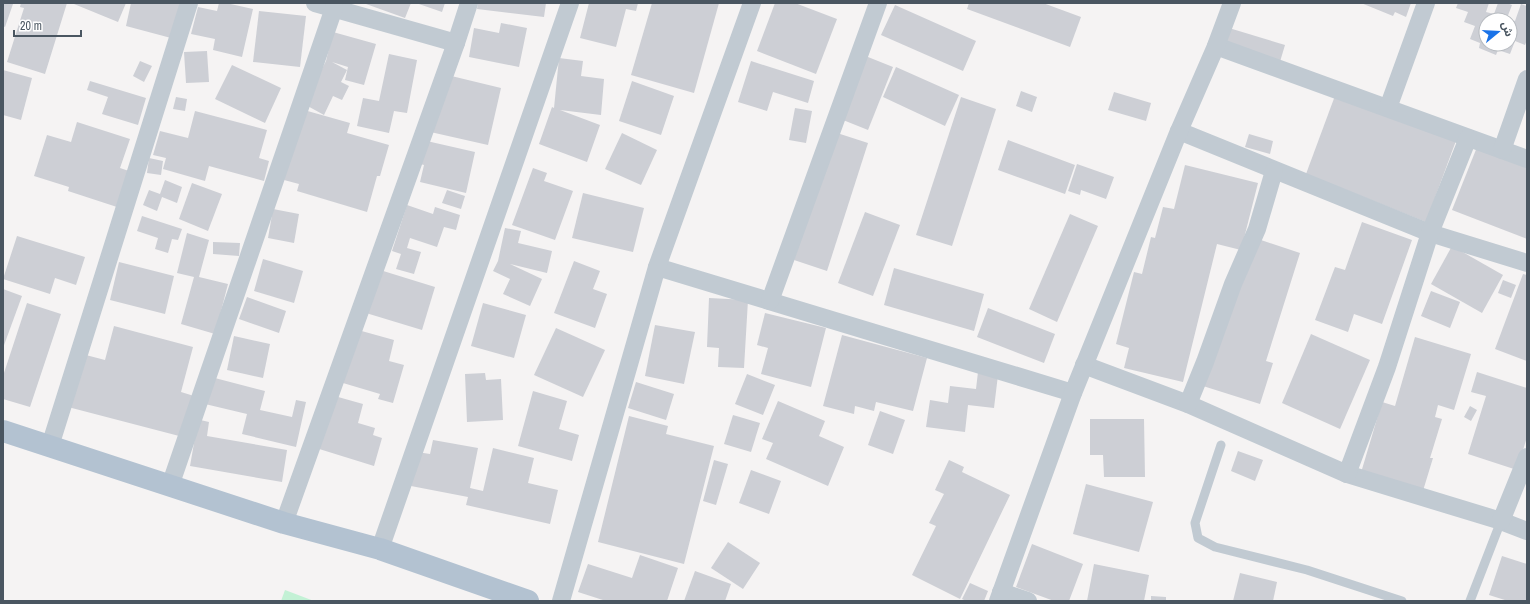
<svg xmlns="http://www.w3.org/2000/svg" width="1530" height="604" viewBox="0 0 1530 604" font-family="'Archivo Narrow','Noto Sans Arabic',sans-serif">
  <rect width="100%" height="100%" fill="#f5f3f3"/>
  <path fill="#c3f1d5" d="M285,590L314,601H281Z"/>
  <g fill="#cdcfd5" fill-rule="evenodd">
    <path d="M3,3L13,4L5,27L3,26Z"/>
    <path d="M21,3H67L45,74L7,62L24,8L20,7Z"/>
    <path d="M74,3H126L118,22L74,4Z"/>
    <path d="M131,3H180L171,38L126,26Z"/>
    <path d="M219,3H226L253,9L242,57L213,50L215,39L191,34L198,7L217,11Z"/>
    <path d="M366,3H411L405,18L366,4Z"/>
    <path d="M416,3H445L442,12Z"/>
    <path d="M478,3H546L544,17L477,9Z"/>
    <path d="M589,3H638L636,11L626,9L616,47L580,38Z"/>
    <path d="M652,3H719L694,93L631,75Z"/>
    <path d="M775,3H795L837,19L816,74L757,51Z"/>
    <path d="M969,3H1043L1081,17L1070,47L967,9Z"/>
    <path d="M1361,3H1411L1406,17L1395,12L1393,16Z"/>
    <path d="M1458,3H1489L1486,12L1494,14L1498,3H1507L1512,5L1507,18L1515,21L1521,4L1527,6V40L1525,45L1515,41L1510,54L1498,50L1496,55L1479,48L1480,43L1470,39L1475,26L1464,22L1468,12L1456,8ZM1486,20H1510V44H1486Z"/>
    <path d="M895,5L976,41L963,71L881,35Z"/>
    <path d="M259,11L306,16L300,67L253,62Z"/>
    <path d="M501,23L527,28L519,67L469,57L474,28L499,33Z"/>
    <path d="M1229,28L1285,45L1279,65L1223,48Z"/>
    <path d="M333,32L376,44L364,85L345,80L348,67L332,62L347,70L341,82L349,86L342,100L333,96L324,115L304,104L326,61Z"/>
    <path d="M207,51L209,82L186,83L184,52Z"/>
    <path d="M389,54L417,60L407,113L394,111L389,133L357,126L363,98L379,101Z"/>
    <path d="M863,55L893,67L868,130L838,118Z"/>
    <path d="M559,58L583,61L581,76L604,79L601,115L560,110L600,125L587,162L539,144L552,107L554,108Z"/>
    <path d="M140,61L152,66L144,82L133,76Z"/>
    <path d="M751,61L814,81L808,103L773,92L767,111L738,102Z"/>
    <path d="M232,65L281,88L265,123L215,99Z"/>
    <path d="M896,67L959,95L945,126L883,97Z"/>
    <path d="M3,70L32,78L21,120L3,115Z"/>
    <path d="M439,73L501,88L488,145L426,131Z"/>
    <path d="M90,81L146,98L138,125L102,114L108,97L87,90Z"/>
    <path d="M632,81L674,96L661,135L619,121Z"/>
    <path d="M1021,91L1037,97L1032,112L1016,106Z"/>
    <path d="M1114,92L1151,103L1146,121L1108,110Z"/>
    <path d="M1336,93L1457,138L1426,222L1306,174Z"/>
    <path d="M176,97L187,99L185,111L173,109Z"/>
    <path d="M961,97L996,109L952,246L916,235Z"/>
    <path d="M795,108L812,111L806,143L789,140Z"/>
    <path d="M304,110L350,123L347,133L389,145L380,176H377L367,212L297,191L299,184L284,180Z"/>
    <path d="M195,111L267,130L259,158L269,161L264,181L209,166L205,181L163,169L166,158L153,155L160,131L188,138Z"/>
    <path d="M77,122L130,139L120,168L132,172L120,208L68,191L69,187L34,176L47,135L71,142Z"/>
    <path d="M834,132L868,143L827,271L794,260Z"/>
    <path d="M622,133L657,150L641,185L605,169Z"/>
    <path d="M1249,134L1273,141L1270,154L1245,147Z"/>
    <path d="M418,139L475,152L466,193L420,182L424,165L413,162Z"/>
    <path d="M1008,140L1075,165L1065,194L998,170Z"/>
    <path d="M1477,147L1527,167V239L1452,210Z"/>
    <path d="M149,158L163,161L161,175L147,173Z"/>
    <path d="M1077,164L1114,177L1106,199L1081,190L1080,195L1068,191Z"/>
    <path d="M1185,165L1258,183L1241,250L1217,244L1183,382L1124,368L1129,348L1116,344L1134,272L1142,274L1151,237L1155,238L1163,207L1174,209Z"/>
    <path d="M533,168L547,173L544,181L573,191L555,240L512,225Z"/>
    <path d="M165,180L182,187L177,203L162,197L157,211L143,205L149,190L160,194Z"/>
    <path d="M192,183L222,194L208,231L179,219Z"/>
    <path d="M447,190L465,196L461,209L442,203Z"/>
    <path d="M583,193L644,208L633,252L572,238Z"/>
    <path d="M407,205L433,214L435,207L460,215L456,230L444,227L437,247L410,238L407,248L421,252L414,274L396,269L401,254L392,251Z"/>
    <path d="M273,209L299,214L294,243L268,238Z"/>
    <path d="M865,212L900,225L873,296L838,283Z"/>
    <path d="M1070,214L1098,226L1057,322L1029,309Z"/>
    <path d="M142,216L182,229L178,240L172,239L168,253L155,249L158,238L137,231Z"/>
    <path d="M1362,222L1412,240L1382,324L1354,314L1348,332L1315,320L1335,267L1345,270Z"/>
    <path d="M505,228L521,231L518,243L552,251L547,273L510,264L542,279L530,306L503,294L510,279L493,271L498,261Z"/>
    <path d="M187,233L209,240L199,277L228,284L215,334L181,324L194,277L177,273Z"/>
    <path d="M17,236L85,257L76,285L55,278L50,294L3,279Z"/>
    <path d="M1258,239L1300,253L1266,361L1273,363L1260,404L1203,386Z"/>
    <path d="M213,242L240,243L239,256L213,254Z"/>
    <path d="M1452,246L1503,275L1482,313L1431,284Z"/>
    <path d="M263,259L303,271L294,303L254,291Z"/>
    <path d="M574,261L600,271L593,289L607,294L595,328L554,313Z"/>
    <path d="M119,262L174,276L165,314L110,300Z"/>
    <path d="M894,268L984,294L974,331L884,305Z"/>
    <path d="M380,270L435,287L422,330L366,313Z"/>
    <path d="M1523,274L1527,275V361L1495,349Z"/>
    <path d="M1503,280L1516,285L1511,298L1498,293Z"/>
    <path d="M3,289L22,296L3,348Z"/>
    <path d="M1431,291L1460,302L1450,328L1421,316Z"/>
    <path d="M247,297L286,311L279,333L239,319Z"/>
    <path d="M709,298L748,300L744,368L718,367L719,348L707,347Z"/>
    <path d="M27,303L61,314L30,407L3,399V376Z"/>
    <path d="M483,303L526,315L514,358L471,346Z"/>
    <path d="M988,308L1055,334L1044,363L977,337Z"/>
    <path d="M765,313L826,328L811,387L761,374L768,348L757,345Z"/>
    <path d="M655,325L695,332L684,384L645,376Z"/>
    <path d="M114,326L193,347L181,392L194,396L183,437L68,407L82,354L105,360Z"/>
    <path d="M556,328L605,350L583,397L534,375Z"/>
    <path d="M358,330L394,340L389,361L404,365L393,403L378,399L380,394L343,383Z"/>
    <path d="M1311,334L1370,360L1340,429L1282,403Z"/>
    <path d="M842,335L927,358L913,411L876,402L874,411L855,406L854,414L823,406Z"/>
    <path d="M234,336L270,344L263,378L227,370Z"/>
    <path d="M1415,337L1471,354L1454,410L1438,405L1435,417L1442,419L1430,458H1433L1422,494L1360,476L1382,402L1395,406Z"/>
    <path d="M978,372L998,375L994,408L968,405L965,432L926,427L930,400L948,403L950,386L976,389Z"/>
    <path d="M1477,372L1527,388V437L1517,470L1468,454L1486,396L1471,392Z"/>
    <path d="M485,373L486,380L501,379L503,420L467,422L465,374Z"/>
    <path d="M747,374L775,385L763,415L735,404Z"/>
    <path d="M211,377L265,391L260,410L292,417L296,400L306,402L296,447L242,434L247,414L205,404Z"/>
    <path d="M636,382L674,394L666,420L628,408Z"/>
    <path d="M533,391L567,401L559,429L579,435L572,461L518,446Z"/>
    <path d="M331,395L363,404L358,423L375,428L373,435L382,438L374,466L316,448Z"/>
    <path d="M778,401L825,421L819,436L844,447L828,486L766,459L773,443L762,439Z"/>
    <path d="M1470,406L1477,410L1471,421L1464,417Z"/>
    <path d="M880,411L905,420L893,454L868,445Z"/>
    <path d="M733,415L760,423L751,452L724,444Z"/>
    <path d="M629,416L668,426L666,434L714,446L684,564L598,542Z"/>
    <path d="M196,419L209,422L207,436L287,450L282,482L190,466L197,426Z"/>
    <path d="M1090,419H1144L1145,477H1104L1103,455H1090Z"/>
    <path d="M433,440L478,448L470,488L483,491L493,448L534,458L528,483L558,490L550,524L466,505L468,497L411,486L417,452L430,454Z"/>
    <path d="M1238,451L1263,460L1255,481L1231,471Z"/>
    <path d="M714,460L728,464L716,505L703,501Z"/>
    <path d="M949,460L964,467L962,472L1010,495L960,599L912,575L936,526L929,523L944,494L935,490Z"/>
    <path d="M751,470L781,481L769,514L739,503Z"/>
    <path d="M1086,484L1153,502L1139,552L1073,534Z"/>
    <path d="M728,542L760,563L743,589L711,568Z"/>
    <path d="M1032,544L1083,564L1069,601H1054L1016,587Z"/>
    <path d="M640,555L678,568L667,601H606L578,592L588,564L632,578Z"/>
    <path d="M1502,556L1527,564V601H1508L1489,595Z"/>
    <path d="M1094,564L1149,575L1144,601H1087Z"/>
    <path d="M695,571L731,584L725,601H684Z"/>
    <path d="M1240,573L1277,582L1273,601H1233Z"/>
    <path d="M970,583L988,591L984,601H966L962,599Z"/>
    <path d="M1151,596L1166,597V601H1151Z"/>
  </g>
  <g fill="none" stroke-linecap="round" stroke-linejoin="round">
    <g stroke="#c1cad2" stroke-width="9">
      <path d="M1221,445L1195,523L1198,538L1215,547L1307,570L1402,601"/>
      <path d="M1470,601L1501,521"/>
    </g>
    <g stroke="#c1cad2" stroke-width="18">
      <path d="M315,3L456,43"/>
      <path d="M1216,46L1527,159"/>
      <path d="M1388,108L1426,3"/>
      <path d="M1179,131L1430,233L1527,263"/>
      <path d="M1502,150L1527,79"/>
      <path d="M657,267L1073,393"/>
      <path d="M770,301L878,3"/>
      <path d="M1084,365L1188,404L1347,474L1501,521L1527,531"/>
      <path d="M1188,404L1205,362L1233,284L1257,229L1274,171"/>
      <path d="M50,446L189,3"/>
      <path d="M1347,474L1387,367L1430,233L1468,138"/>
      <path d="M170,486L334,8"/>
      <path d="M1501,521L1527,457"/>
      <path d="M284,523L456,43L469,3"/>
      <path d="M380,549L570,3"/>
      <path d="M1001,592L1028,601"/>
      <path d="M561,601L657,267L752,3"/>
      <path d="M998,601L1073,393L1179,131L1216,46L1232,3"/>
    </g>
    <path stroke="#b3c2d1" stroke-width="22" d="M3,431L284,523L380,549L528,601"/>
  </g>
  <rect width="1530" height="604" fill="none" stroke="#4a5661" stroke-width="8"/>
  <g transform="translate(1498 32) rotate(72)"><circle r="19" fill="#ffffff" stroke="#b7bbc0"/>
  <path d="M0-3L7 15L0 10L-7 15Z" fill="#1a73e8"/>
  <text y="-6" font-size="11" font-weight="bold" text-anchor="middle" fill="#4a5661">ش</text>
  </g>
  <path d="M14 30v6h67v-6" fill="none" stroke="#4a5661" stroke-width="2"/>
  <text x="20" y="30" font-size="12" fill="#4a5661" stroke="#ffffff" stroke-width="3" paint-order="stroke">20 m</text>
</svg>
